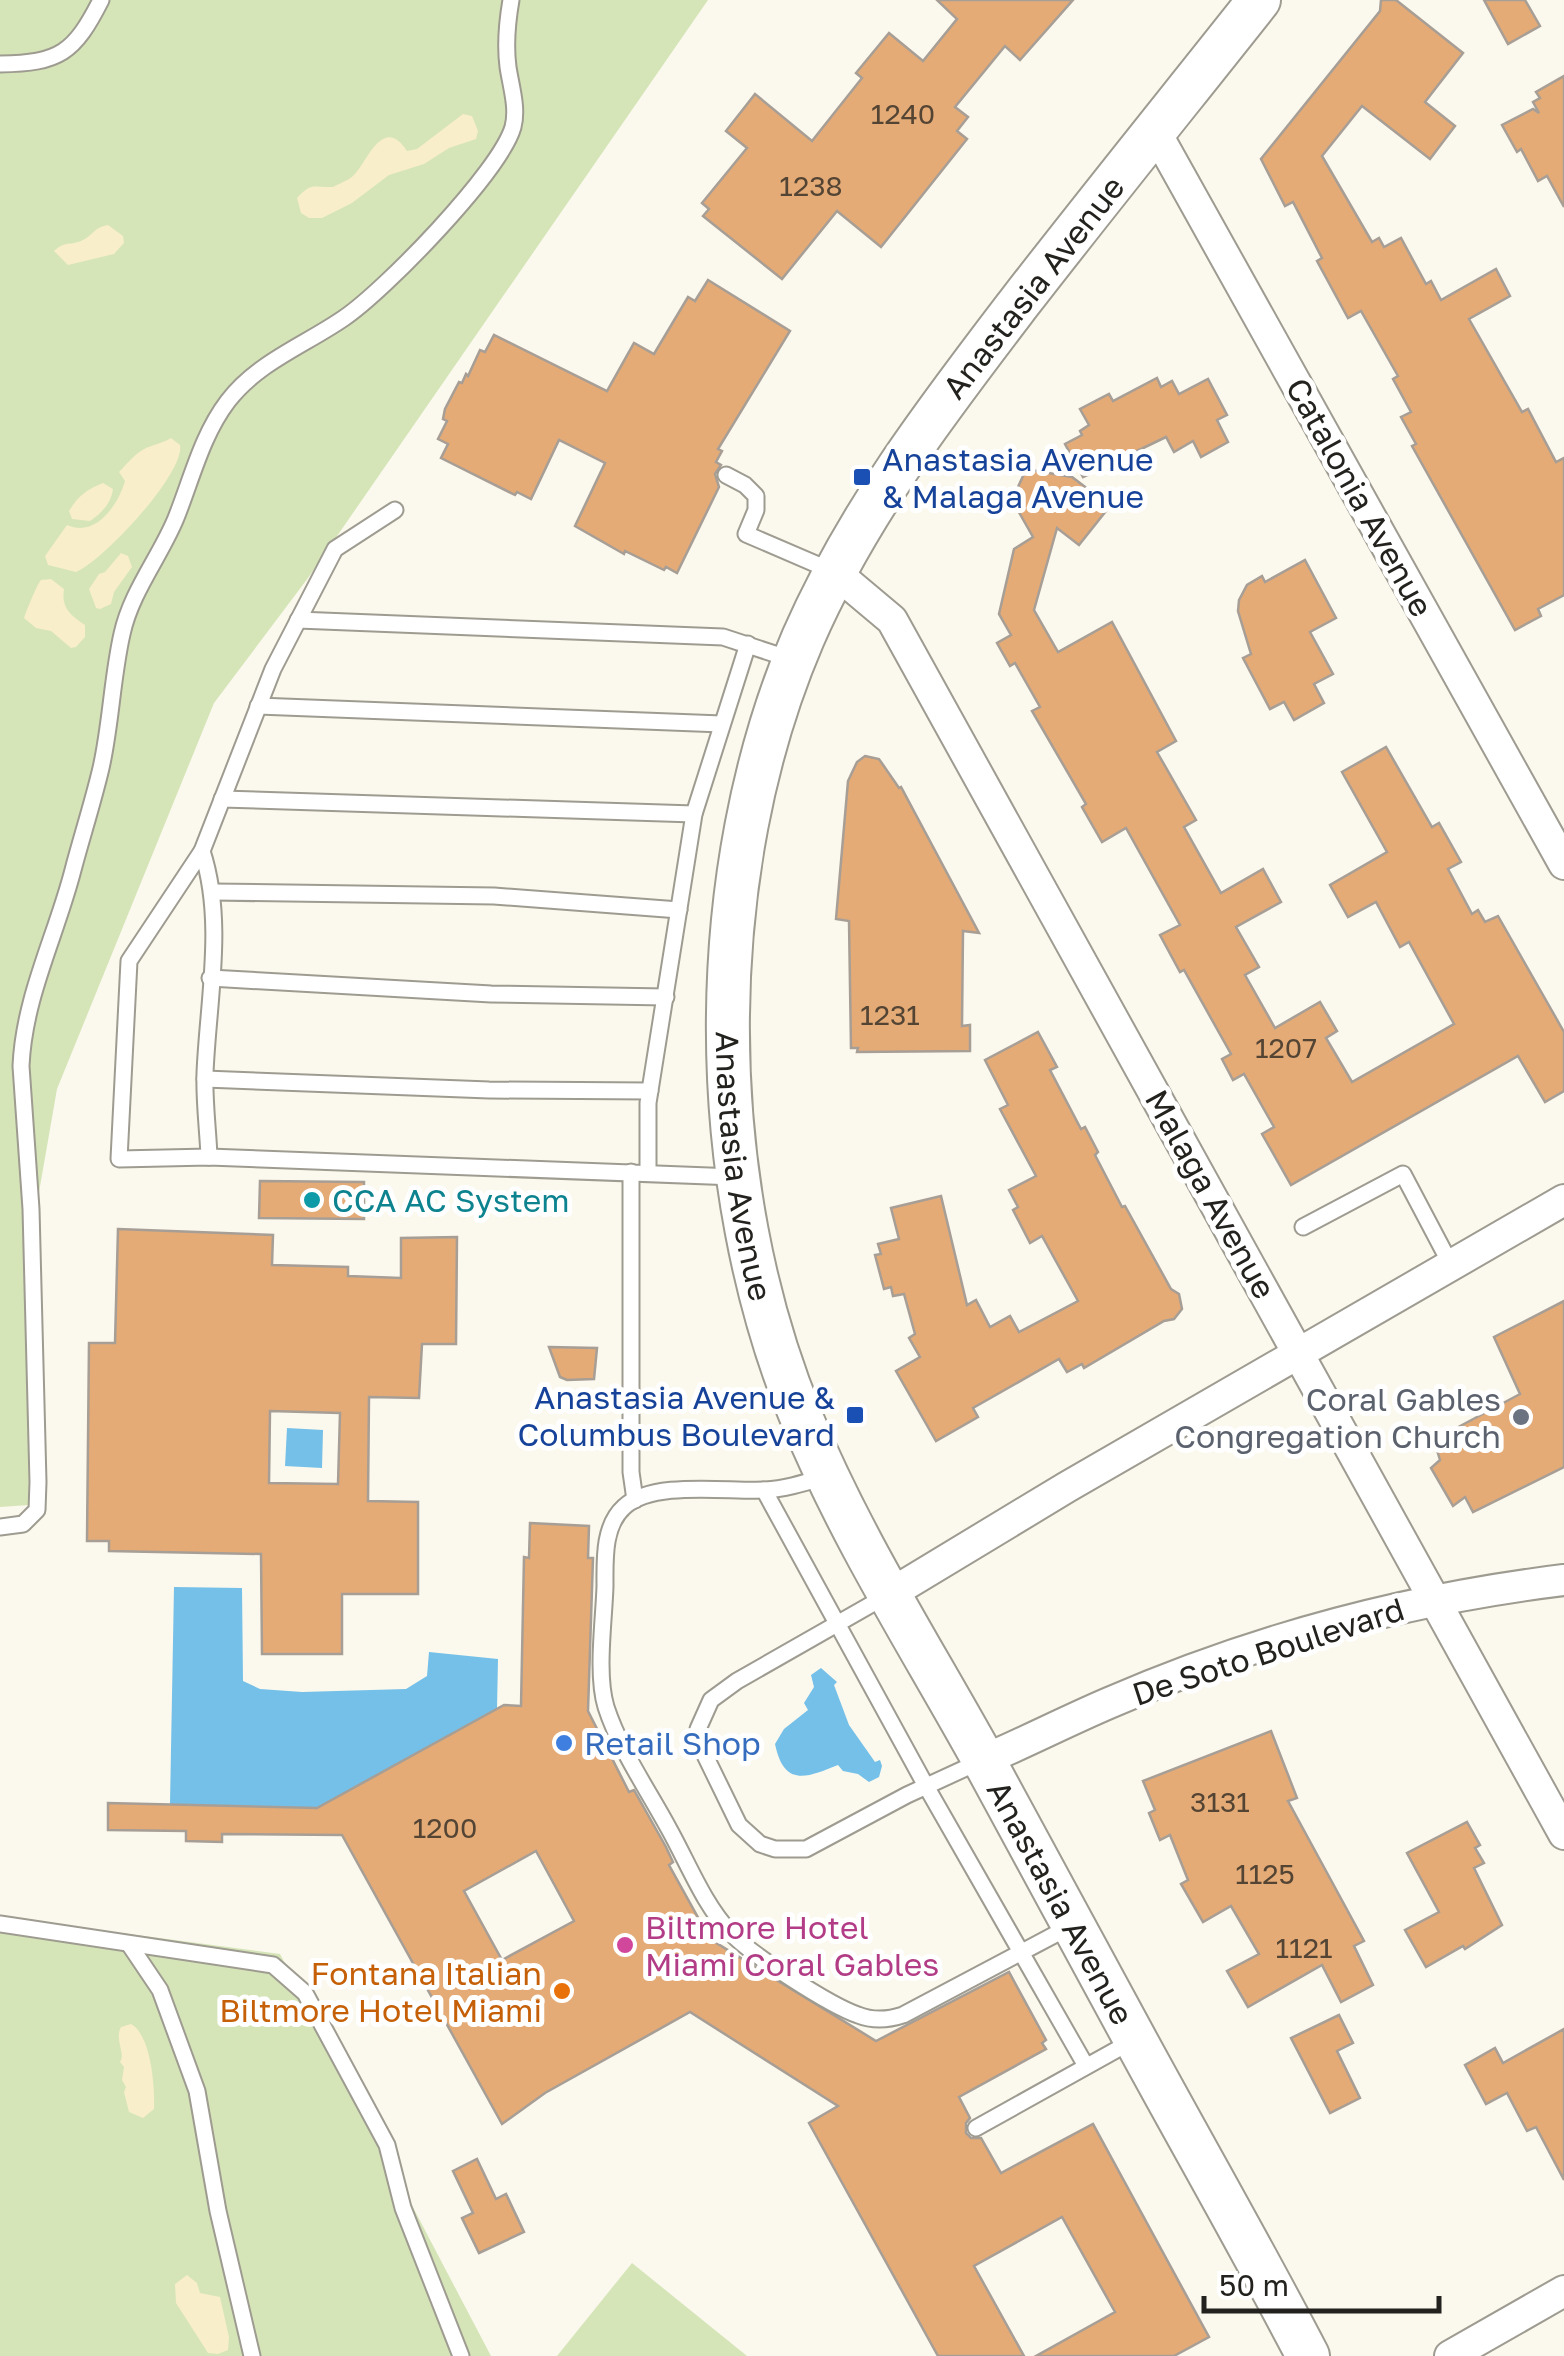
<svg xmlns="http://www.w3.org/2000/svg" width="1564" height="2356" viewBox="0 0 1564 2356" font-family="'Golos Text',sans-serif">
  <rect width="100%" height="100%" fill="#fbf8ed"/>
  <g fill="#d5e5b8">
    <path d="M0,0H708L308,578L214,703L57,1089L28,1255L29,1505L0,1507Z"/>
    <path d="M0,1917L280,1954L491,2356H0Z"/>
    <path d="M632,2263L747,2356H557Z"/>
  </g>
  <g fill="#f8eec9">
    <path d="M463,114L472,116L478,131L476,139L449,148L424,164L389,175L352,203L322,218H309L301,213L297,198C312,181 314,188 333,187C340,183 350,180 355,174C368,159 384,115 407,151L417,149Z"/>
    <path d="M108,225L123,236L124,243L114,254L68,265L54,251C64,242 67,245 78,242C92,238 93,227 108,225Z"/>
    <path d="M171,438L180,445C185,473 103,561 76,572L48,565L45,556L67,525C96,538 118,505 125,481L119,472C127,464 135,453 146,448C153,445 163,443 171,438Z"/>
    <path d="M103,483L113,489C111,503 102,513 90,521L72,519L69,511C78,496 86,490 103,483Z"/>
    <path d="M121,553L128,556L132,567L114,592L111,604L100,609L96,608L89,589L99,574L105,572Z"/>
    <path d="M51,579L64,589C61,609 71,615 85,625V637L76,647L71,648L51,631L36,628L24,618C26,612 37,584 41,580Z"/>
    <path d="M131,2024C151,2035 155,2086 154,2109L143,2118L129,2112L124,2092L126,2087L122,2080L124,2067L120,2062C126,2053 114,2040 121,2027Z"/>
    <path d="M187,2275L197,2283L200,2293L220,2297L229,2337L228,2350L218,2354L208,2353L176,2303L175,2284Z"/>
  </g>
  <g fill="#74c0e9">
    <path d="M287,1428L323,1430L322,1468L285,1466Z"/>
    <path d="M174,1587L242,1588L243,1681L260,1689L302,1692L406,1689L427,1676L429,1652L498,1659L497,1709L317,1808L170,1804Z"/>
    <path d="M821,1668L837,1682L834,1685L849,1725L875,1762L880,1760L882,1766L879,1777L869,1782L858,1774L843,1771L838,1765C806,1778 784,1787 775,1744L784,1729L808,1710L804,1703L814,1687L811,1675Z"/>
  </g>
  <g fill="#e4ab77" stroke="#a79e96" stroke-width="2.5" fill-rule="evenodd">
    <path d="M937,0H1073L1020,60L1005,46L955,107L968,117L957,131L967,139L881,247L837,211L782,279L703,216L709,209L702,203L747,148L726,131L755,94L812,141L862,78L856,73L889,33L923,61L957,19Z"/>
    <path d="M1381,0H1396L1463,53L1425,102L1455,126L1430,159L1362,106L1322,156L1372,242L1379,238L1384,247L1401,238L1426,284L1431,281L1441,300L1496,269L1510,296L1469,319L1522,412L1528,409L1556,462L1564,458V595L1538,609L1541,616L1515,630L1412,446L1416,444L1401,417L1411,412L1393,379L1398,376L1361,311L1348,318L1317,261L1322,258L1293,202L1285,206L1261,159L1380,11Z"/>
    <path d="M1484,0H1525L1540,26L1508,44Z"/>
    <path d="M1564,76V207L1547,176L1538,181L1521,149L1517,152L1502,125L1533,109L1539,113L1533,102L1540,98L1536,92Z"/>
    <path d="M708,280L790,331L718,449L722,451L716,462L721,465L715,474L719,487L677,573L666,567L664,570L625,551L624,554L575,526L605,463L559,440L531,499L517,492L515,495L441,458L448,444L438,439L447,421L443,419L445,409L459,382L462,383L466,374L468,376L480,350L485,352L494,335L607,391L634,343L654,354L688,297L695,301Z"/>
    <path d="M1157,378L1161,387L1172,381L1179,394L1208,379L1227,415L1217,420L1228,442L1201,457L1193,441L1174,452L1166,437L1083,477L1065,444L1082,435L1080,431L1089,425L1080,409L1109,394L1113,401Z"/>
    <path d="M1031,470L1072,477L1110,506L1079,545L1057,528L1034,610L1058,652L1112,622L1176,741L1157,752L1196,820L1184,827L1221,893L1263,869L1281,902L1236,927L1259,967L1245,975L1275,1028L1320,1002L1337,1031L1326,1038L1352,1082L1454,1024L1409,942L1400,947L1376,902L1348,917L1330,885L1387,852L1342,772L1386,747L1432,827L1439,823L1461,862L1448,869L1472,914L1478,910L1485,922L1498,916L1564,1032V1091L1545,1102L1518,1056L1291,1185L1262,1134L1274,1127L1244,1074L1233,1080L1222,1059L1231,1054L1184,970L1180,972L1160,935L1180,925L1126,828L1102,842L1082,807L1086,804L1032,711L1040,707L1015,663L1010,666L997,643L1011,635L999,614L1014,549L1033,537L1012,500L1024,474Z"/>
    <path d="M1305,560L1336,618L1310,632L1333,674L1314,684L1324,703L1294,720L1284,702L1270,709L1243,658L1251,654L1238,611L1239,600L1247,585L1262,576L1265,582Z"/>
    <path d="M865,756L879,759L899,788L901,787L979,933L963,931L962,1026L970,1025V1051L857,1052L858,1048H851L849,921L836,919L848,781L857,762Z"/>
    <path d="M1038,1032L1057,1067L1050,1070L1081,1129L1085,1127L1098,1152L1095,1155L1122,1207L1125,1206L1171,1289L1179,1294L1182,1309L1174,1319L1164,1321L1084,1368L1082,1364L1067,1372L1059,1359L973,1408L978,1417L936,1441L896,1371L920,1357L909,1338L915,1334L904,1294L893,1296L891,1287L884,1289L875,1255L881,1254L878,1244L899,1239L891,1208L941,1196L967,1305L976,1300L990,1327L1010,1316L1019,1332L1078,1301L1042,1236L1030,1243L1013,1210L1018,1207L1009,1190L1036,1176L1000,1109L1008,1105L985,1060Z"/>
    <path d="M260,1181L364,1182V1219L259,1218Z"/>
    <path d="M118,1229L273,1235L272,1265L348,1267V1276L401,1278V1238L457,1237L456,1344H422L419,1398L369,1397L368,1501L418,1502V1594H342V1654H262L261,1554L109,1551V1541H87L89,1343H115ZM270,1411L340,1413L338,1484L269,1483Z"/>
    <path d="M1564,1301V1467L1473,1512L1465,1497L1453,1506L1431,1468L1440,1460L1434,1440L1520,1394L1494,1337Z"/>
    <path d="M549,1347L597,1348L594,1379L567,1380L560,1377Z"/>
    <path d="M530,1523L589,1526L588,1558H593L588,1711L629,1792L634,1790L666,1847L673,1862L669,1865L710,1939L876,2041L1009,1972L1046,2040L1042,2043L1046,2049L959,2097L970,2118L966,2123V2133L971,2138H981L1001,2173L1093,2124L1209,2337L1174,2356H1036L1115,2312L1062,2217L974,2266L1024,2356H938L809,2123L838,2106L690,2012L545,2093L502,2124L342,1835L222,1834V1842L186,1841V1831L108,1830V1803L317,1808L504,1705L521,1706L524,1557L529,1558ZM536,1851L574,1921L502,1960L464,1891Z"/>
    <path d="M1271,1731L1297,1798L1288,1801L1364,1941L1354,1946L1373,1985L1341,2002L1322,1965L1248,2007L1227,1971L1259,1954L1231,1906L1203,1922L1181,1884L1188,1880L1170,1835L1160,1840L1149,1813L1155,1810L1143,1781Z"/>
    <path d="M1467,1822L1480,1845L1475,1848L1484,1863L1474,1868L1502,1925L1465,1949L1463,1946L1426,1967L1405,1930L1439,1912L1407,1853Z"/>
    <path d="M1339,2015L1353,2043L1337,2051L1360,2098L1330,2113L1291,2038Z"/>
    <path d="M1564,2029V2180L1536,2127L1527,2131L1507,2093L1486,2104L1465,2065L1495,2048L1503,2063Z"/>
    <path d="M477,2159L496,2199L506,2194L524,2232L479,2253L462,2218L473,2213L453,2171Z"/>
  </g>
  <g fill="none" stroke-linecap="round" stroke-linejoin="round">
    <defs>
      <g id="lane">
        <path d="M0,64C60,63 74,53 101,0"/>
        <path d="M726,475L745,485L756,496V510L746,534L832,571"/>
        <path d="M395,510L335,549L273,669L202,851L129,961L119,1159L209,1157L735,1177"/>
        <path d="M298,620L723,637L790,659"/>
        <path d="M258,706L722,724"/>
        <path d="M222,799L694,814"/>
        <path d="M202,851C225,921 208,1000 205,1073C204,1101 208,1130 209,1157"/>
        <path d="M212,892L494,896L679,910"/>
        <path d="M210,978L491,994L666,997"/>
        <path d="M205,1079L489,1090L650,1091"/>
        <path d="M631,1172V1472L635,1500"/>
        <path d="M648,1172V1103L694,814L748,644"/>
        <path d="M1303,1227L1403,1174L1451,1265"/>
        <path d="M824,1477C804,1483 785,1489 765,1490C727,1492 653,1480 624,1507C603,1526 605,1560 605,1586C604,1621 596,1674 606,1707C620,1750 648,1790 669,1829C688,1863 704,1905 731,1933C750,1954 831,2006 858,2015C873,2021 888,2020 903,2015L1071,1926"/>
        <path d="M764,1490L926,1786L1086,2066"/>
        <path d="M0,1527L23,1524L37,1510L38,1482L31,1209L21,1066C24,997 56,936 73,870C82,836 93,802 101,768C111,724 112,678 122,634C131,592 160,557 176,518C192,478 202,435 228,401C258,362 305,345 344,318C384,291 500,172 513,127C518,108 511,87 508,67C505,44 507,23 511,0"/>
        <path d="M886,1596L737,1681L711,1700L698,1729L700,1745L739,1825L760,1844L775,1849H806L907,1795L981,1761"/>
        <path d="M0,1924L273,1965L305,1993L387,2145L403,2208L461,2356"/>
        <path d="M129,1944L160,1990L197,2091L218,2211L252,2356"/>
        <path d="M976,2128L1134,2040"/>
      </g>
      <g id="street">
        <path d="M1155,131L1564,864"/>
        <path d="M836,573L892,620L1564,1834"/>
        <path d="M890,1594L1067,1487L1564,1200"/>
        <path d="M984,1760C1026,1742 1067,1721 1109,1703C1254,1640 1407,1599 1564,1580"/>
        <path d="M1450,2356L1564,2291"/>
      </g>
      <g id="secondary">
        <path id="s1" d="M1259,0C1179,101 1098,201 1019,303C938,409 857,514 803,638C702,873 704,1183 802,1419C851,1538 921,1647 983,1759C1035,1853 1084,1947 1136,2041C1193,2146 1253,2250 1308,2356"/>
      </g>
    </defs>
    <use href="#lane" stroke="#9e9b91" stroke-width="19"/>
    <use href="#street" stroke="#9e9b91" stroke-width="34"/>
    <use href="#secondary" stroke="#9e9b91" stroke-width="46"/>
    <use href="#lane" stroke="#fff" stroke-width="15"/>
    <use href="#street" stroke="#fff" stroke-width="30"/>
    <use href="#secondary" stroke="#fff" stroke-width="42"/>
  </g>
  <g fill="#1a4fb4" stroke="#fff" stroke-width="4">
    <rect x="852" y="467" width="20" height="20" rx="5"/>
    <rect x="845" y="1405" width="20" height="20" rx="5"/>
  </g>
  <circle fill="#0f9aa8" stroke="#fff" stroke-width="4" cx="312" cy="1200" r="10"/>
  <circle fill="#6b7280" stroke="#fff" stroke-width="4" cx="1521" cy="1417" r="10"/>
  <circle fill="#3f7fe0" stroke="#fff" stroke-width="4" cx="564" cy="1743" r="10"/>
  <circle fill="#d1479c" stroke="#fff" stroke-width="4" cx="625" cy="1945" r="10"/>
  <circle fill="#e8710a" stroke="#fff" stroke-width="4" cx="562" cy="1991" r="10"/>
  <g text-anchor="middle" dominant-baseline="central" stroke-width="10" stroke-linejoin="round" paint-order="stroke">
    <g font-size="28" fill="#534434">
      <text x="903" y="113">1240</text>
      <text x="811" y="185">1238</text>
      <text x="890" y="1014">1231</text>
      <text x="1286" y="1047">1207</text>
      <text x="1220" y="1801">3131</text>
      <text x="445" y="1827">1200</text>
      <text x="1265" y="1873">1125</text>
      <text x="1304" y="1947">1121</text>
    </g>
    <g font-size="32" fill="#23221e" stroke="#fff">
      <text transform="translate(1033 287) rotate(-52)">Anastasia Avenue</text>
      <text transform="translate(1360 497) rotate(61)">Catalonia Avenue</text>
      <text stroke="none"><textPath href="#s1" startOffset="1325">Anastasia Avenue</textPath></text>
      <text transform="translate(1211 1194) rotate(61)">Malaga Avenue</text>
      <text transform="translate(1268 1651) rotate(-18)">De Soto Boulevard</text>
      <text stroke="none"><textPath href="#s1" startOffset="2135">Anastasia Avenue</textPath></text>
    </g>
    <g font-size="32" fill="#164399" stroke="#fff" text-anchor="start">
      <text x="882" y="459">Anastasia Avenue<tspan x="882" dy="37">&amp; Malaga Avenue</tspan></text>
      <text x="835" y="1397" text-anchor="end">Anastasia Avenue &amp;<tspan x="835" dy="37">Columbus Boulevard</tspan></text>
    </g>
    <g font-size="32" fill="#0d838f" stroke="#fff" text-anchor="start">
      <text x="332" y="1200">CCA AC System</text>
    </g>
    <g font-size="32" fill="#5b616d" stroke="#fff" text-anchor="end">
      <text x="1501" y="1399">Coral Gables<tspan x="1501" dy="37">Congregation Church</tspan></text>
    </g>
    <g font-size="32" fill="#366cbe" stroke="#fff" text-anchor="start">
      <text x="584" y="1743">Retail Shop</text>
    </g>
    <g font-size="32" fill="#b23c85" stroke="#fff" text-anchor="start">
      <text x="645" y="1927">Biltmore Hotel<tspan x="645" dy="37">Miami Coral Gables</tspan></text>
    </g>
    <g font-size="32" fill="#c56008" stroke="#fff" text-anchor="end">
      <text x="542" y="1973">Fontana Italian<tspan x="542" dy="37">Biltmore Hotel Miami</tspan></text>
    </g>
  </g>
  <path d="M1204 2296v15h235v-15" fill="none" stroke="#23221e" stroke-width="5"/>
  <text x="1219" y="2296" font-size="30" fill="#23221e" stroke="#ffffff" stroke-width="8" paint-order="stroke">50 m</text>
</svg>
